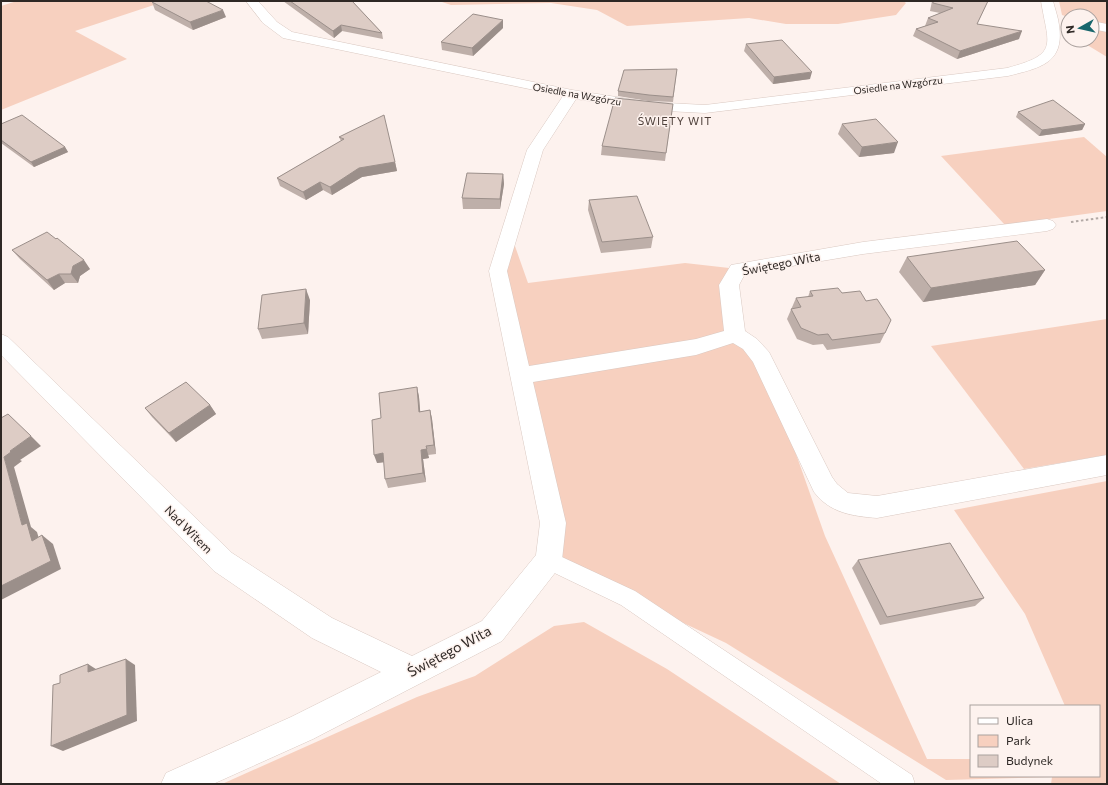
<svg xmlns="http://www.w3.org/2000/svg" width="1108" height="785" viewBox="0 0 1108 785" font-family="Commissioner,sans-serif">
  <rect width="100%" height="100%" fill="#fdf2ee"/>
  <g fill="#f7d0bf">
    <path d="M17,1H166L75,31L127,59L1,110V6Z"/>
    <path d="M439,1H903L906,3L896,15L838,24H786L749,18L627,26L597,10L551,3L451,5Z"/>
    <path d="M1059,1H1107V26L1092,23V16L1068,17L1062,15Z"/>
    <path d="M1092,27L1107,30V57L1079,40H1092Z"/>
    <path d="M1084,137L1107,157V211L1005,225L941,156Z"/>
    <path d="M510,232L528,283L685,263L738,269L735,335L762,358L825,536L927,759H971V776H1099V706H1065L1025,614L954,510L1107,481V784H1051L1052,777L946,780L726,643L549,560L498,271Z"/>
    <path d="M1107,319V455L1024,469L931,346Z"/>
    <path d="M584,622L667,669L841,784H222L417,697L475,676L554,626Z"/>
  </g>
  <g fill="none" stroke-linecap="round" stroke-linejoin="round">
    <defs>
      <path id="service" d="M549,551L635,591L912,775L915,784H882L621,605L542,567L539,560L542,553Z"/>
      <g id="minor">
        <path d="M246,1H258L277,22L292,32L572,90L648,102L705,105L1007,68C1060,54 1048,45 1041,1H1053C1055,9 1058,17 1059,25C1065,64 1039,68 1008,76L705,113L648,110L576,99L543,150L507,271L529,366L696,339L724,331L719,285L731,265L863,242L1047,219L1053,221L1056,225L1053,229L1047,231L863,254L745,274L739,285L745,331L757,339L769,352L832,477L837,484L848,493L877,496L1107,455V475L877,518C852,516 830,513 814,492L753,362L743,349L733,343L696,355L533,382L566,523L562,560L558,569L502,641L313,739L213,784H161L166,773L291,717L381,672L312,638L214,571L1,355V334L8,337L232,553L332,618L412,656L482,621L536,555L540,523L489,271L527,150L563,96L283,38L263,23Z"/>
        <path d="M1092,21L1107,24V32L1092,29Z"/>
      </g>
    </defs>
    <use href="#service" stroke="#dac9c2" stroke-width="1"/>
    <use href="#minor" stroke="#dac9c2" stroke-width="1"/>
    <path stroke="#b2a9a5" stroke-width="2" stroke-dasharray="2.5 2.5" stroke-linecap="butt" d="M1071,222L1107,217"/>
    <use href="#service" fill="#fff" fill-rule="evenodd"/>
    <use href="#minor" fill="#fff" fill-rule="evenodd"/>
  </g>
  <g fill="#beafa9">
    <path d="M283,1H352L382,33L383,39L342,31L334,38Z"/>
    <path d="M932,1H988L977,24L1019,39L957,59L913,36L916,29L925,26L928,18L940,13L930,11Z"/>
    <path d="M152,2L226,17L193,30L155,10Z"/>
    <path d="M503,28L473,56L442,50L441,42Z"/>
    <path d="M746,44L810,79L773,84L744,51Z"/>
    <path d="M677,69L673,102L648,101L618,96V91Z"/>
    <path d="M673,104L665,161L601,155L602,146Z"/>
    <path d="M1018,112L1085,124L1082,130L1039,136L1016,117Z"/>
    <path d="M1,124L65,147L68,152L34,167L1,143Z"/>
    <path d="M842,124L894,153L859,157L838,134Z"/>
    <path d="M339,137L395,162L397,171L362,177L332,195L323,190L306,200L280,186L277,178L341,141Z"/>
    <path d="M503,174L504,184L500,209H463L462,198Z"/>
    <path d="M589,200L653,237L651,248L601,253L588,210Z"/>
    <path d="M12,250L90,269L80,276L78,283H65L54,290L20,259Z"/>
    <path d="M907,257L1045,270L1035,285L923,302L899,272Z"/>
    <path d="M810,291L842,293L885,333L880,343L827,350L823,344L813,345L797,339L787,319L796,298L808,297Z"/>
    <path d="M310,300L308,334L262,339L258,329Z"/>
    <path d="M417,387L419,397L420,412L430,410L432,419L436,454L428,455L429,458L423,459L426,482L388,488L385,479L384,462L377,463L381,418Z"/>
    <path d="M210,405L216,414L176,442L152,417L145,408Z"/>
    <path d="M858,560L984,598L975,606L880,625L852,568Z"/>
  </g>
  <g fill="#9b8f8a">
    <path d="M223,10L226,17L193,30L190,22Z"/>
    <path d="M503,20V28L473,56L472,48Z"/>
    <path d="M341,25L342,31L334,38L333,31Z"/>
    <path d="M1022,31L1019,39L957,59L960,51Z"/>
    <path d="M812,72L810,79L773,84L774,77Z"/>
    <path d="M1085,124L1082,130L1039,136L1042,130Z"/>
    <path d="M898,142L894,153L859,157L862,147Z"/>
    <path d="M65,147L68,152L34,167L31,162Z"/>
    <path d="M395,162L397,171L362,177L332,195L330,187L359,168Z"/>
    <path d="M503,174L504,184L500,209V199Z"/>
    <path d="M320,182L323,190L306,200L303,192Z"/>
    <path d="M84,260L90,269L80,276L78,283L71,274L73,266Z"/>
    <path d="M1045,270L1035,285L923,302L931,288Z"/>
    <path d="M59,274L65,283L54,290L47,280Z"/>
    <path d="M306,289L310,300L308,334L304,323Z"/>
    <path d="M417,387L419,397L421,421L419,412Z"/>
    <path d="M210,405L216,414L176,442L169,433Z"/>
    <path d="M430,410L432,419L436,454L434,445Z"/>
    <path d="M31,436L41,446L20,460L22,461L14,467L31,527L37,532L42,549L32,541L22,525L4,457L10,451Z"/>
    <path d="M426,446L429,458L423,459L426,482L423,473L421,450Z"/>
    <path d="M383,453L386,462L377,463L374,455Z"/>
    <path d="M42,535L53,544L61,569L1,600V586Z"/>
    <path d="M126,659L135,665L137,721L63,751L51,746Z"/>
    <path d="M88,664L99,671L88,672Z"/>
  </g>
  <g fill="#ddccc5" stroke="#9b8f8a">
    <path d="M156,1H206L223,10L190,22L152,2Z"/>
    <path d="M290,1H352L382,33L341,25L333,31Z"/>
    <path d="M933,1H988L977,24L1022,31L960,51L916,29L938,22L928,18L953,8L933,3Z"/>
    <path d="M473,14L503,20L472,48L441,42Z"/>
    <path d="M782,40L812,72L774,77L746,44Z"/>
    <path d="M677,69L673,97L649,95L618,91L624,70Z"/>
    <path d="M615,98L673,104L666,153L602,146Z"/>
    <path d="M1053,100L1085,124L1042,130L1018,112Z"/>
    <path d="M22,115L65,147L31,162L1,140V124Z"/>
    <path d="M384,115L395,162L359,168L330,187L320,182L303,192L277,178L344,139L339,137Z"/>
    <path d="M876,119L898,142L862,147L842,124Z"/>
    <path d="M467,173L503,174L500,199L462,198Z"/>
    <path d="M637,196L653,237L602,242L589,200Z"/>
    <path d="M47,232L56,239L57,238L84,260L73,266L71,274H59L47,280L12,250Z"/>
    <path d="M1017,241L1045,270L931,288L907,257Z"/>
    <path d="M838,288L842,293L860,291L866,301L877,299L891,320L885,333L832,340L828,334L818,335L801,328L791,309L801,307L796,298L813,296L810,291Z"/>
    <path d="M306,289L304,323L258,329L262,295Z"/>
    <path d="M186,382L210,405L169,433L145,408Z"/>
    <path d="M417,387L419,412L430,410L434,445L426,446L427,449L421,450L423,473L385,479L383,453L374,455L372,420L381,418L379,393Z"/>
    <path d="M8,414L31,436L10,451L11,452L4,457L22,525L27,523L32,541L42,535L51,561L1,586V418Z"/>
    <path d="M950,543L984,598L887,617L858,560Z"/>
    <path d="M126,659L127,715L51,746L53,685L60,683V675L88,664V672Z"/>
  </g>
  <g text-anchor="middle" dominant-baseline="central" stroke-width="3" stroke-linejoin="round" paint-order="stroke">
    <g font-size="10" fill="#2e2825" stroke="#fdf2ee">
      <text transform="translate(898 85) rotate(-7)">Osiedle na Wzgórzu</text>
      <text transform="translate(577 94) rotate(10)">Osiedle na Wzgórzu</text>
    </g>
    <g font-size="11" letter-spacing="1" fill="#4f413b" stroke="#fdf2ee">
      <text x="675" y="120">ŚWIĘTY WIT</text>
    </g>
    <g font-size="12" fill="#2e2825" stroke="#fdf2ee">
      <text transform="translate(781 263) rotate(-11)">Świętego Wita</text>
      <text transform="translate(189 529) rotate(45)">Nad Witem</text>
    </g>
    <g font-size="14" fill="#2e2825" stroke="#fdf2ee">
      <text transform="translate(449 651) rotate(-28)">Świętego Wita</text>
    </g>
  </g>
  <rect width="1108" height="785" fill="none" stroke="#2e2825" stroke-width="4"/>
  <rect x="970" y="705" width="130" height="72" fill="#fdf2ee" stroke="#aaa19e"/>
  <rect x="978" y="718" width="20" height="6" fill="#ffffff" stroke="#aaa19e"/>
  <text x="1006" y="725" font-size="12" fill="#2e2825">Ulica</text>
  <rect x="978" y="735" width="20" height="12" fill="#f7d0bf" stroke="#aaa19e"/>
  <text x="1006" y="745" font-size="12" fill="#2e2825">Park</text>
  <rect x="978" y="755" width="20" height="12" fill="#ddccc5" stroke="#aaa19e"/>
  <text x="1006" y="765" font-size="12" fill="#2e2825">Budynek</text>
  <g transform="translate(1080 28) rotate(262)"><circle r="19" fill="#fdf2ee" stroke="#aaa19e"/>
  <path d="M0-3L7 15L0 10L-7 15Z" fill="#18666c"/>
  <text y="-6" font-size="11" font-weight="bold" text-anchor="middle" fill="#2e2825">N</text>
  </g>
</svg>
